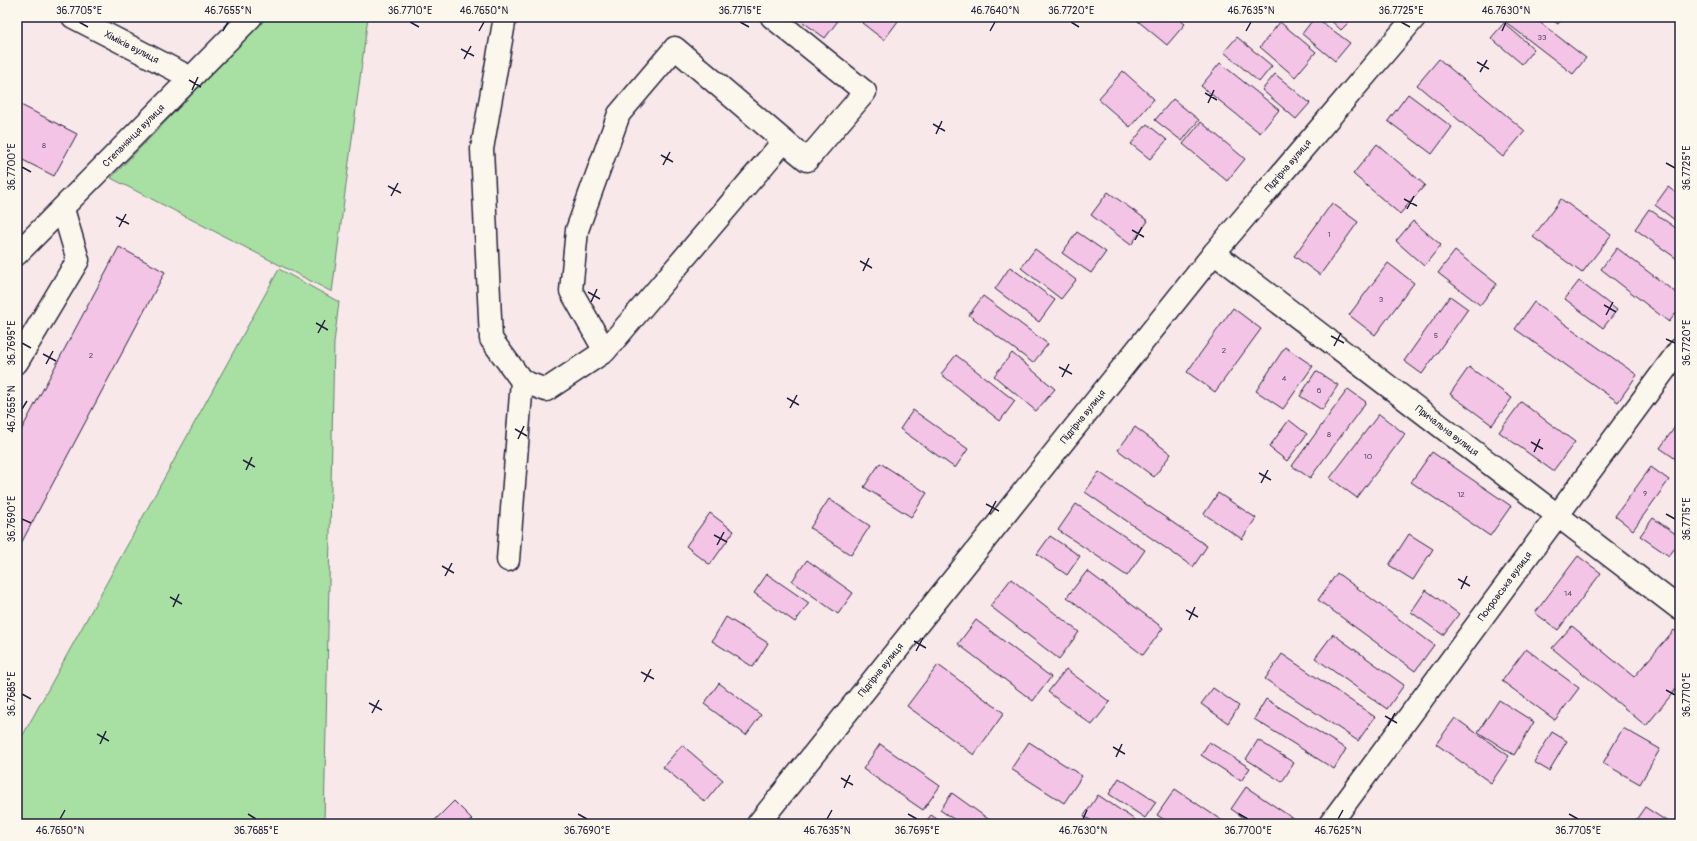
<svg xmlns="http://www.w3.org/2000/svg" width="1697" height="841" viewBox="0 0 1697 841" font-family="Pangolin,sans-serif">
  <rect width="100%" height="100%" fill="#f9e8ea"/>
  <filter id="ink" filterUnits="userSpaceOnUse"><feTurbulence type="fractalNoise" baseFrequency=".025" numOctaves="2"/><feDisplacementMap in="SourceGraphic" scale="8" xChannelSelector="R" yChannelSelector="G"/><feConvolveMatrix kernelMatrix="1 2 1 2 8 2 1 2 1" color-interpolation-filters="sRGB"/></filter>
  <g filter="url(#ink)">
    <g fill="#a8dfa3" stroke="#65806f">
      <path d="M267,17H368L332,292L111,178Z"/>
      <path d="M279,269L339,302L334,343L324,824H17V746Z"/>
    </g>
    <g fill="#f4c4e7" stroke="#22223b">
      <path d="M796,17H831L837,22L825,38Z"/>
      <path d="M866,17H901L884,40L862,23Z"/>
      <path d="M1133,17H1176L1185,24L1167,45Z"/>
      <path d="M1315,17L1350,43L1335,61L1302,34Z"/>
      <path d="M1327,17H1354L1341,30Z"/>
      <path d="M1499,17H1533L1586,58L1573,74Z"/>
      <path d="M1548,17H1563L1558,24Z"/>
      <path d="M1280,22L1316,52L1295,77L1260,47Z"/>
      <path d="M1504,23L1534,49L1522,64L1491,38Z"/>
      <path d="M1237,37L1272,66L1259,82L1224,52Z"/>
      <path d="M1439,59L1525,131L1503,157L1417,85Z"/>
      <path d="M1220,63L1279,110L1260,133L1201,86Z"/>
      <path d="M1123,71L1154,99L1130,127L1098,99Z"/>
      <path d="M1275,74L1310,103L1296,119L1262,90Z"/>
      <path d="M1408,94L1452,127L1432,154L1388,121Z"/>
      <path d="M1173,99L1199,120L1182,141L1155,120Z"/>
      <path d="M17,103L77,134L54,176L17,157Z"/>
      <path d="M1201,122L1245,159L1227,181L1183,144Z"/>
      <path d="M1147,124L1167,140L1150,159L1131,144Z"/>
      <path d="M1377,144L1425,185L1400,214L1353,174Z"/>
      <path d="M1668,187L1680,196V224L1655,205Z"/>
      <path d="M1108,192L1148,221L1131,245L1091,215Z"/>
      <path d="M1561,199L1611,235L1582,273L1533,237Z"/>
      <path d="M1332,203L1358,222L1320,275L1294,256Z"/>
      <path d="M1649,209L1680,231V261L1635,229Z"/>
      <path d="M1413,221L1441,245L1424,266L1396,241Z"/>
      <path d="M1077,232L1106,252L1091,273L1062,253Z"/>
      <path d="M119,247L165,272L17,551V438Z"/>
      <path d="M1617,248L1680,296V308L1669,322L1601,269Z"/>
      <path d="M1035,249L1076,280L1061,299L1021,268Z"/>
      <path d="M1455,251L1497,284L1480,305L1438,273Z"/>
      <path d="M1388,263L1414,283L1375,335L1349,315Z"/>
      <path d="M1010,267L1055,300L1039,322L995,289Z"/>
      <path d="M1579,281L1617,310L1603,328L1565,299Z"/>
      <path d="M983,296L1048,344L1033,363L969,315Z"/>
      <path d="M1450,296L1468,309L1422,374L1404,361Z"/>
      <path d="M1534,302L1637,375L1618,402L1515,329Z"/>
      <path d="M1233,308L1261,329L1215,392L1187,372Z"/>
      <path d="M1285,347L1313,366L1283,409L1256,391Z"/>
      <path d="M1012,353L1055,389L1036,411L994,376Z"/>
      <path d="M956,355L1015,401L1000,421L941,374Z"/>
      <path d="M1469,367L1512,398L1492,425L1450,394Z"/>
      <path d="M1316,371L1338,385L1322,410L1300,396Z"/>
      <path d="M1348,389L1366,402L1310,478L1292,466Z"/>
      <path d="M1521,402L1575,442L1553,471L1499,432Z"/>
      <path d="M913,410L968,449L955,468L900,429Z"/>
      <path d="M1379,414L1405,434L1357,498L1330,478Z"/>
      <path d="M1289,420L1307,434L1287,461L1269,447Z"/>
      <path d="M1677,424L1680,426V462L1660,448Z"/>
      <path d="M1135,427L1171,454L1154,477L1118,450Z"/>
      <path d="M1432,452L1511,506L1490,536L1411,482Z"/>
      <path d="M880,463L927,493L911,517L864,487Z"/>
      <path d="M1651,467L1669,480L1633,530L1615,516Z"/>
      <path d="M1099,472L1207,546L1193,567L1085,492Z"/>
      <path d="M1218,493L1256,518L1242,539L1204,514Z"/>
      <path d="M829,499L870,526L851,555L810,528Z"/>
      <path d="M1076,504L1145,550L1127,576L1058,530Z"/>
      <path d="M710,513L734,531L710,565L686,546Z"/>
      <path d="M1653,518L1680,537V541L1669,556L1640,536Z"/>
      <path d="M1409,534L1433,549L1413,580L1389,565Z"/>
      <path d="M1050,536L1080,556L1067,575L1037,554Z"/>
      <path d="M1578,556L1601,573L1558,630L1535,613Z"/>
      <path d="M807,560L853,593L838,614L792,581Z"/>
      <path d="M1087,571L1163,628L1143,655L1067,597Z"/>
      <path d="M1337,573L1434,645L1415,671L1318,600Z"/>
      <path d="M767,574L809,603L795,622L754,593Z"/>
      <path d="M1011,579L1079,632L1059,659L990,606Z"/>
      <path d="M1426,590L1459,614L1443,635L1411,612Z"/>
      <path d="M726,617L768,643L753,667L712,641Z"/>
      <path d="M976,620L1051,677L1033,701L958,644Z"/>
      <path d="M1572,626L1634,677L1674,630L1680,635V684L1646,726L1552,648Z"/>
      <path d="M1333,634L1404,685L1387,709L1315,658Z"/>
      <path d="M1526,649L1579,688L1555,720L1502,681Z"/>
      <path d="M1282,654L1375,717L1358,741L1265,679Z"/>
      <path d="M938,665L1004,713L974,755L907,706Z"/>
      <path d="M1066,669L1110,702L1092,725L1048,692Z"/>
      <path d="M719,683L761,715L746,735L704,704Z"/>
      <path d="M1213,688L1239,706L1228,723L1201,704Z"/>
      <path d="M1266,699L1346,749L1334,769L1254,719Z"/>
      <path d="M1499,700L1534,722L1514,755L1478,732Z"/>
      <path d="M1455,718L1509,756L1491,783L1436,744Z"/>
      <path d="M1623,728L1660,749L1640,784L1603,763Z"/>
      <path d="M1552,732L1567,741L1549,771L1534,762Z"/>
      <path d="M1258,740L1294,763L1282,782L1246,759Z"/>
      <path d="M1029,742L1082,776L1064,803L1011,769Z"/>
      <path d="M1209,742L1250,768L1241,781L1201,755Z"/>
      <path d="M880,744L940,786L923,810L863,769Z"/>
      <path d="M682,745L723,780L705,802L663,767Z"/>
      <path d="M1119,778L1156,802L1145,818L1109,794Z"/>
      <path d="M1246,787L1297,821L1295,824H1253L1231,809Z"/>
      <path d="M1175,789L1227,824H1171L1157,815Z"/>
      <path d="M952,793L991,821L989,824H961L940,810Z"/>
      <path d="M1098,795L1138,822L1137,824H1096L1084,816Z"/>
      <path d="M454,801L472,819L467,824H431Z"/>
      <path d="M1645,807L1671,824H1633Z"/>
      <path d="M931,815L944,824H924Z"/>
    </g>
    <g fill="none" stroke-linecap="round" stroke-linejoin="round">
      <defs>
        <g id="minor">
          <path id="s1" d="M73,17L191,78"/>
          <path d="M505,17L482,149L491,339L522,381L508,560"/>
          <path d="M772,17L865,92L807,160L784,141"/>
          <path id="s2" d="M1214,253L1680,609"/>
          <path id="s3" d="M17,254L251,17"/>
          <path d="M17,362L78,260L63,209"/>
          <path d="M522,381L546,390L605,351L784,141L675,48L619,114L577,230L571,291L605,351"/>
          <path id="s4" d="M758,824L1214,253L1415,17"/>
          <path id="s5" d="M1330,824L1680,349"/>
        </g>
      </defs>
      <use href="#minor" stroke="#22223b" stroke-width="25"/>
      <use href="#minor" stroke="#fbf7ec" stroke-width="22"/>
    </g>
  </g>
  <path fill="none" stroke="#22223b" stroke-width="1.5" d="M79,22L88,27M410,22L419,27M740,22L749,27M1071,22L1079,27M1401,22L1410,27M223,31L228,22M479,31L484,22M990,31L995,22M1246,31L1251,22M1502,31L1506,22M461,49L474,56M464,59L471,46M1477,62L1489,69M1480,72L1487,60M189,80L201,87M192,90L198,77M1205,93L1217,100M1208,103L1214,90M933,124L945,131M936,134L942,121M661,155L673,162M1666,163L1675,168M663,165L670,152M22,167L31,172M388,186L401,193M391,196L398,183M1404,199L1417,206M1407,209L1414,196M116,217L129,224M119,227L126,214M1132,230L1144,237M1135,240L1142,227M860,261L872,268M863,271L869,258M588,292L600,299M591,302L597,289M1604,305L1616,312M1606,315L1613,302M316,323L328,330M318,333L325,320M1331,336L1344,343M1666,339L1675,343M22,343L31,348M1334,346L1341,333M43,354L56,361M46,364L53,351M1059,367L1072,374M1062,377L1069,364M787,398L799,405M790,408L797,395M22,409L27,401M515,429L527,436M518,439L524,426M1531,442L1543,449M1534,452L1540,439M243,460L255,467M246,470L252,457M1259,473L1271,480M1261,483L1268,470M986,504L999,511M989,514L996,501M1666,514L1675,519M22,519L31,523M714,535L727,542M717,545L724,532M442,566L454,573M445,576L452,563M1458,579L1470,586M1461,589L1467,576M170,597L182,604M173,607L179,594M1186,610L1198,617M1189,620L1195,607M914,641L926,648M916,651L923,638M641,672L654,679M644,682L651,669M1666,690L1675,695M22,694L31,699M369,703L382,710M372,713L379,700M1385,716L1397,723M1388,726L1395,713M97,734L109,741M100,744L106,731M1113,747L1125,754M1116,757L1122,744M841,778L853,785M844,788L850,775M248,814L256,819M578,814L587,819M908,814L917,819M1239,814L1248,819M1569,814L1578,819M60,819L65,810M827,819L832,810M1083,819L1087,810M1338,819L1343,810"/>
  <g text-anchor="middle" dominant-baseline="central" stroke-width="3.5" stroke-linejoin="round" paint-order="stroke">
    <g font-size="8" fill="#564a66">
      <text x="1542" y="37">33</text>
      <text x="44" y="145">8</text>
      <text x="1329" y="234">1</text>
      <text x="1381" y="299">3</text>
      <text x="1436" y="335">5</text>
      <text x="1224" y="350">2</text>
      <text x="91" y="355">2</text>
      <text x="1284" y="378">4</text>
      <text x="1319" y="390">6</text>
      <text x="1329" y="434">8</text>
      <text x="1368" y="456">10</text>
      <text x="1645" y="493">9</text>
      <text x="1461" y="494">12</text>
      <text x="1568" y="593">14</text>
    </g>
    <g font-size="10" fill="#22223b" stroke="#fbf7ec">
      <text stroke="none"><textPath href="#s1" startOffset="66">Хіміків вулиця</textPath></text>
      <text stroke="none"><textPath href="#s3" startOffset="166">Степанянця вулиця</textPath></text>
      <text stroke="none"><textPath href="#s4" startOffset="845">Підгірна вулиця</textPath></text>
      <text stroke="none"><textPath href="#s4" startOffset="521">Підгірна вулиця</textPath></text>
      <text stroke="none"><textPath href="#s2" startOffset="293">Причальна вулиця</textPath></text>
      <text stroke="none"><textPath href="#s5" startOffset="295">Покровська вулиця</textPath></text>
      <text stroke="none"><textPath href="#s4" startOffset="197">Підгірна вулиця</textPath></text>
    </g>
  </g>
  <rect width="1697" height="841" fill="none" stroke="#fbf7ec" stroke-width="44"/>
  <rect x="22" y="22" width="1653" height="797" fill="none" stroke="#22223b" stroke-width="1.5"/>
  <g font-size="10" text-anchor="middle" fill="#22223b">
    <text x="79" y="14">36.7705°E</text>
    <text x="228" y="14">46.7655°N</text>
    <text x="410" y="14">36.7710°E</text>
    <text x="484" y="14">46.7650°N</text>
    <text x="740" y="14">36.7715°E</text>
    <text x="995" y="14">46.7640°N</text>
    <text x="1071" y="14">36.7720°E</text>
    <text x="1251" y="14">46.7635°N</text>
    <text x="1401" y="14">36.7725°E</text>
    <text x="1506" y="14">46.7630°N</text>
    <text transform="translate(11 167) rotate(-90)" y="4">36.7700°E</text>
    <text transform="translate(1686 168) rotate(-90)" y="4">36.7725°E</text>
    <text transform="translate(11 343) rotate(-90)" y="4">36.7695°E</text>
    <text transform="translate(1686 343) rotate(-90)" y="4">36.7720°E</text>
    <text transform="translate(11 409) rotate(-90)" y="4">46.7655°N</text>
    <text transform="translate(11 519) rotate(-90)" y="4">36.7690°E</text>
    <text transform="translate(1686 519) rotate(-90)" y="4">36.7715°E</text>
    <text transform="translate(11 694) rotate(-90)" y="4">36.7685°E</text>
    <text transform="translate(1686 695) rotate(-90)" y="4">36.7710°E</text>
    <text x="60" y="834">46.7650°N</text>
    <text x="256" y="834">36.7685°E</text>
    <text x="587" y="834">36.7690°E</text>
    <text x="827" y="834">46.7635°N</text>
    <text x="917" y="834">36.7695°E</text>
    <text x="1083" y="834">46.7630°N</text>
    <text x="1248" y="834">36.7700°E</text>
    <text x="1338" y="834">46.7625°N</text>
    <text x="1578" y="834">36.7705°E</text>
  </g>
</svg>
